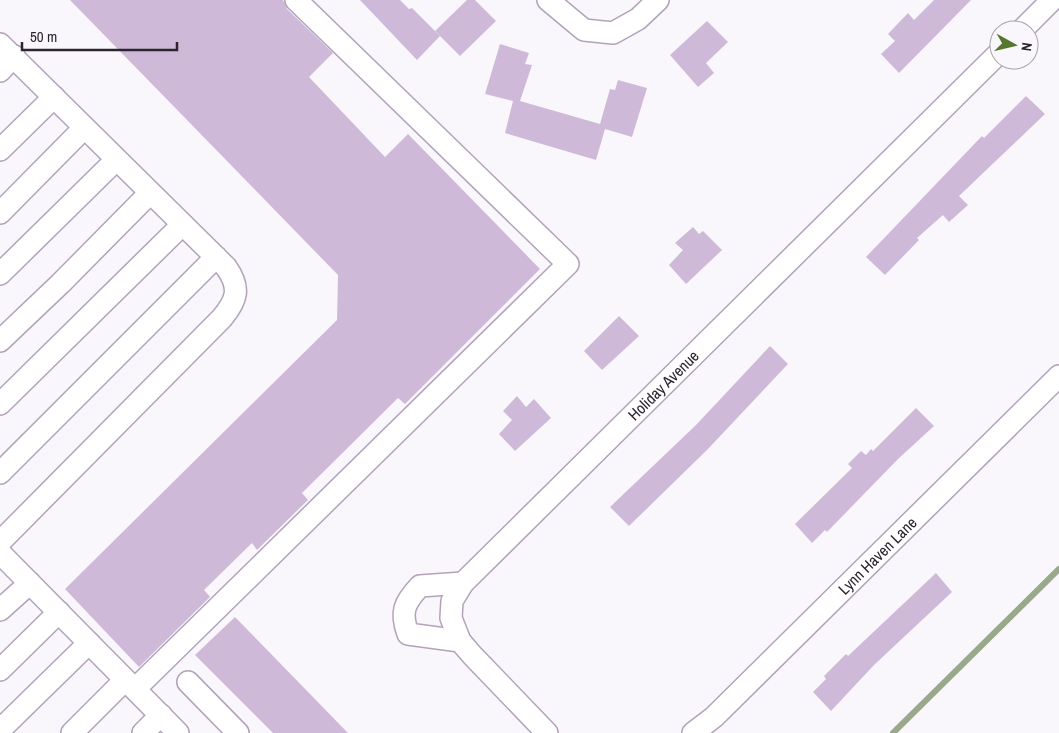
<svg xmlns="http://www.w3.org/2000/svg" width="1059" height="733" viewBox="0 0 1059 733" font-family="'Archivo Narrow',sans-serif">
  <rect width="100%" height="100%" fill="#faf7fc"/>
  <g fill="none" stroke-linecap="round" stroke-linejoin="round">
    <path stroke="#9aa98b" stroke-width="6" d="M893,733L1059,569"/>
  </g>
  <g fill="#cebad8">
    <path d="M70,0H283L287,9L333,53L309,77L385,157L408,134L540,269L405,404L398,398L302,493L308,500L257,550L252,543L204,590L210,597L139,667L65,589L337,320L338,275Z"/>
    <path d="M360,0H400L409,9L412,8L440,36L417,60Z"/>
    <path d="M467,0H475L496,21L460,56L435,31Z"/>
    <path d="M934,0H971L899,73L881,54L895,41L888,34L908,13L914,20Z"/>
    <path d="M707,21L728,42L706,63L714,73L698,87L670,55Z"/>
    <path d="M500,44L529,53L525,64L532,65L520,101L600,124L610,89L615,90L618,80L647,88L632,137L605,129L596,160L505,133L513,101L485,94Z"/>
    <path d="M1026,96L1045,114L959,196L968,205L949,222L943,215L917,238L919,240L885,275L866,257L982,136L984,138Z"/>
    <path d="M693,227L699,234L703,231L722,250L686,284L669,265L683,250L675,243Z"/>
    <path d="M619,316L639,336L602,370L584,351Z"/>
    <path d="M770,346L788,364L707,450L629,526L610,507L696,425Z"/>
    <path d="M517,396L526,407L534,399L551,418L515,451L499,434L512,420L503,411Z"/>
    <path d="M916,408L934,426L898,459L827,532L825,530L812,543L795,524L852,468L848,464L861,451L866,455L871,449L873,451Z"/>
    <path d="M936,573L952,592L874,665L831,711L813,692L826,679L824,676L846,654L848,656Z"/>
    <path d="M235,617L348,733H273L195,655Z"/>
  </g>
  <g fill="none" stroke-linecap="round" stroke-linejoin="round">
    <defs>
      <g id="minor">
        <path d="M548,0L584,30L613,33L638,19L658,0"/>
        <path d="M1022,30L1052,0"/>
        <path d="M0,44L226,267C241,288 237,300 222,318L0,542"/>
        <path d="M0,71L14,56"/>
        <path d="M0,150L54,97"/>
        <path d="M0,213L84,128"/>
        <path d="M0,274L116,160"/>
        <path d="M0,341L61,283L150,193"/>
        <path d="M0,404L182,225"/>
        <path d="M0,473L216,257"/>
        <path d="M0,553L178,733"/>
        <path d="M0,610L30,583"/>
        <path d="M460,641L408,634C400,612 404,603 420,586L463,583"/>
        <path d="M0,670L59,612"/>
        <path d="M188,682L238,733"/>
        <path d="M135,689L568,264L296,0"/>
        <path d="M0,730L89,643"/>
        <path d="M72,733L125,680"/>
        <path d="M143,733L161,715"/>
        <path id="s1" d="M547,733L472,655L460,641L451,618L452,601L463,583L999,53"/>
        <path id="s2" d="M693,733L714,717L1059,376"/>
      </g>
    </defs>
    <use href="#minor" stroke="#b3a2bb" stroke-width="24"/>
    <use href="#minor" stroke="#fff" stroke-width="21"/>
  </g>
  <g text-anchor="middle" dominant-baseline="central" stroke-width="4.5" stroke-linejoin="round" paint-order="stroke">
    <g font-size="16" fill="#2c252f" stroke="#faf7fc">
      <text stroke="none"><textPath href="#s1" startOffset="471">Holiday Avenue</textPath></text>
      <text stroke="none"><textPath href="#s2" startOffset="256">Lynn Haven Lane</textPath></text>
    </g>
  </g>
  <g transform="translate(1014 45) rotate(98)"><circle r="24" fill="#faf7fc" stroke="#a8a3aa"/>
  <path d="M0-4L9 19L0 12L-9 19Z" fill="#56772e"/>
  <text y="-8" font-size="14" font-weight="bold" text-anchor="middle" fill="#2c252f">N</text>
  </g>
  <path d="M22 42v8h155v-8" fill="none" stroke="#2c252f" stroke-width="2.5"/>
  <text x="30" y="42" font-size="15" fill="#2c252f" stroke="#faf7fc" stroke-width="4" paint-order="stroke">50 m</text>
</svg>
